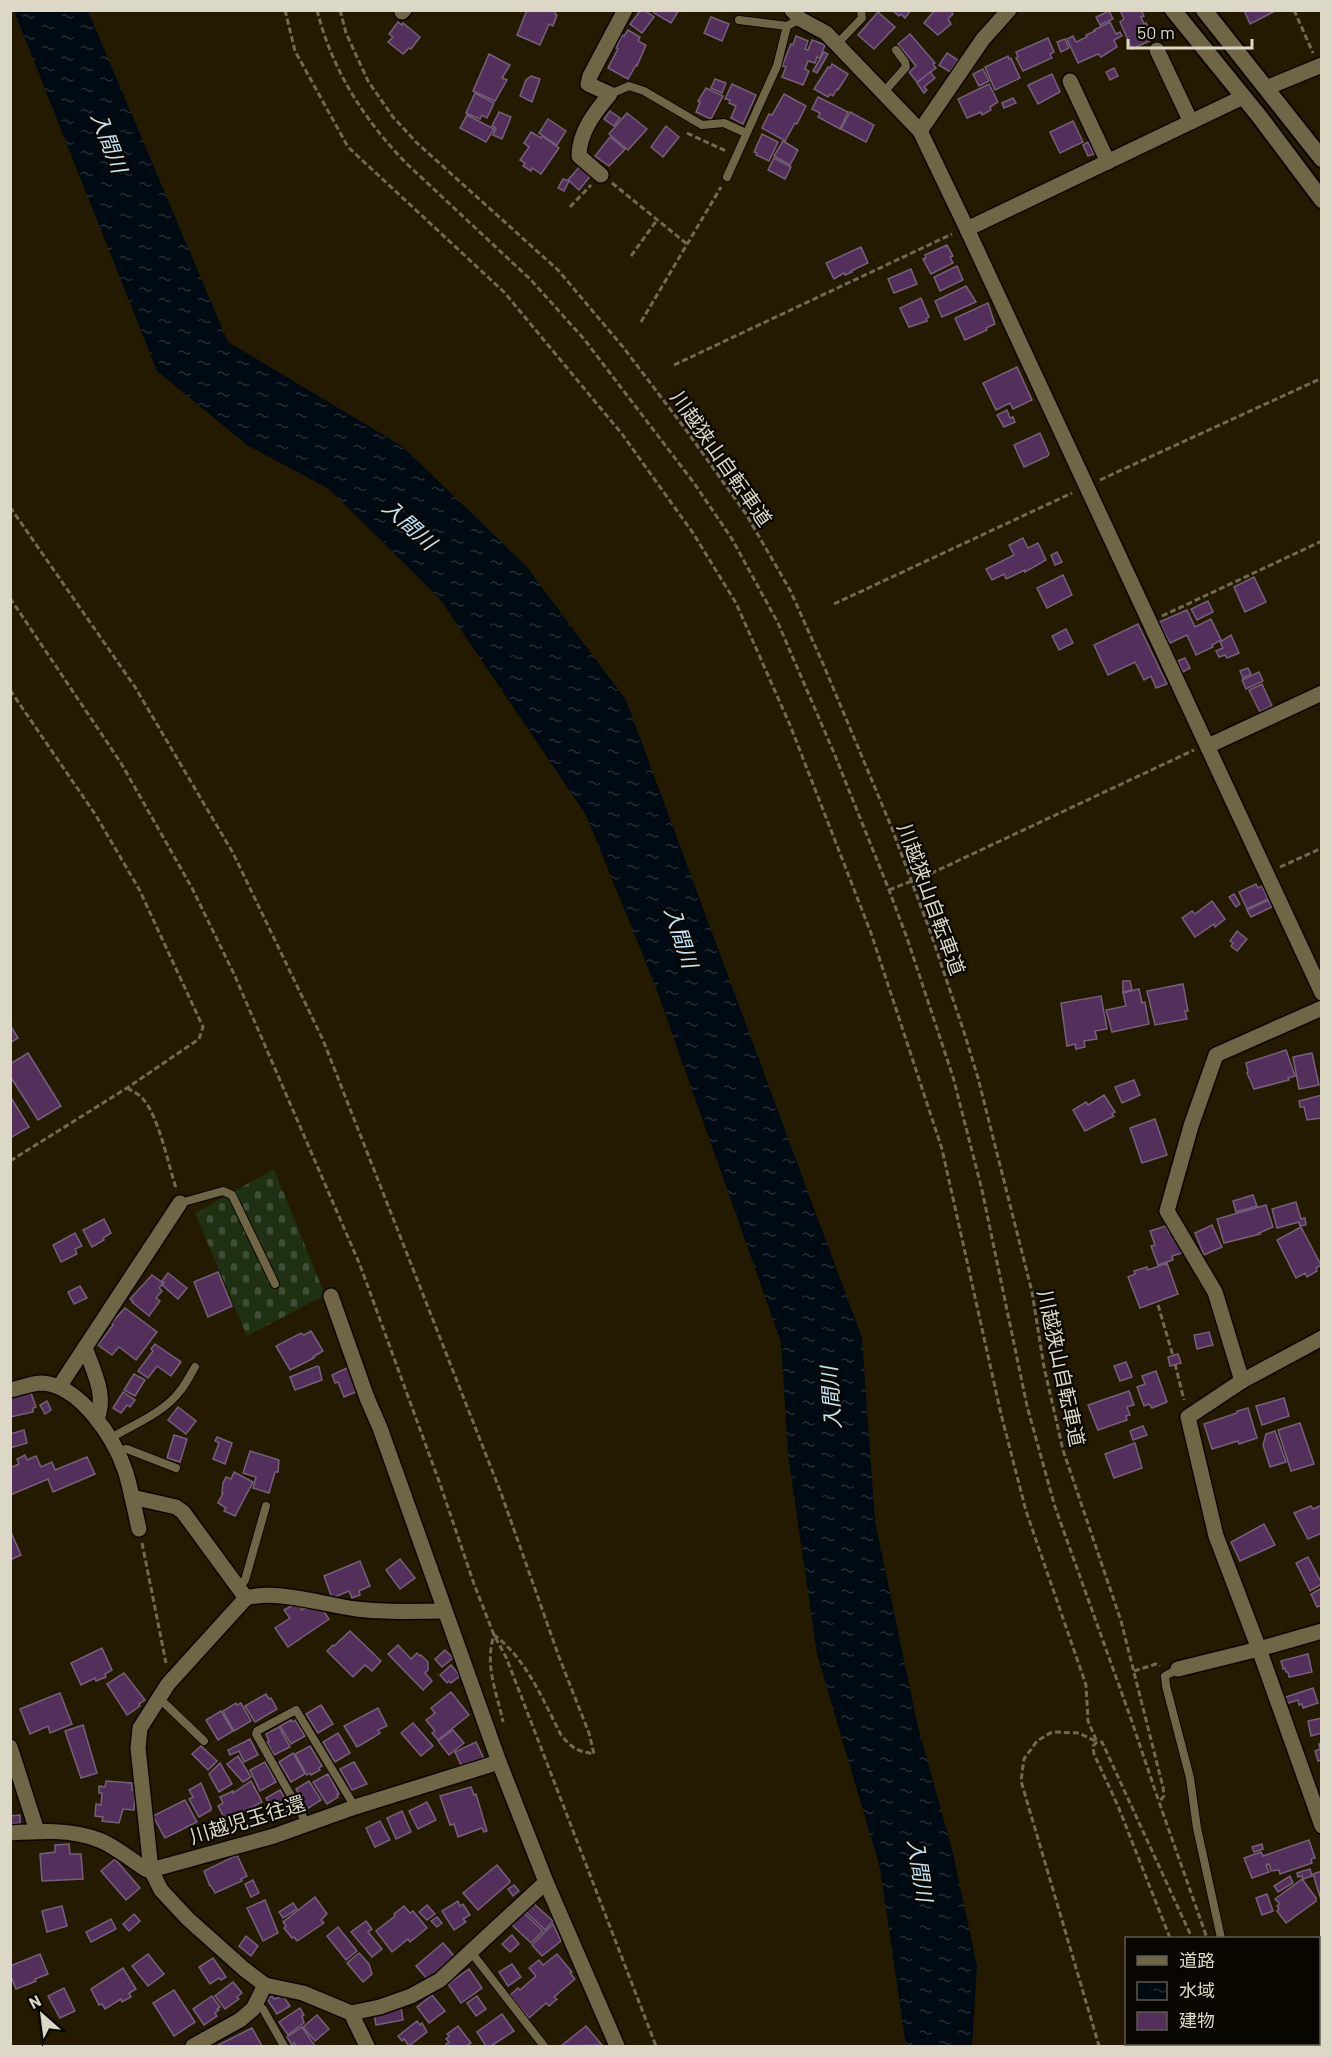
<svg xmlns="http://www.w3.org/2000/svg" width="1332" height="2057" viewBox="0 0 1332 2057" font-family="Barlow,'Noto Sans JP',sans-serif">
  <defs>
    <pattern id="cemetery-stones" width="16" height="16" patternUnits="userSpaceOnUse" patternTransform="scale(1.5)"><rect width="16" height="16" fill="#1f3013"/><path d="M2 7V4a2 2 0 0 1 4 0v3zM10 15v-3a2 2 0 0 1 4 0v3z" fill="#3f4d34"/></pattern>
    <pattern id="water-ripples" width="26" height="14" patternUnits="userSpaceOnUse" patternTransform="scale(1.5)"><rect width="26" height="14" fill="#000a13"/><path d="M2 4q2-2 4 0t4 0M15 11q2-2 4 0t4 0" fill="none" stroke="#252d34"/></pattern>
  </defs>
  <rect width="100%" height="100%" fill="#231a00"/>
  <path fill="url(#cemetery-stones)" d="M274,1169L325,1295L247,1336L195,1213Z"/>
  <path fill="url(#water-ripples)" d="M14,11H88L228,342L402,446L526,566L626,700L862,1338L875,1521L918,1727L953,1853L977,1966L972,2046H906L880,1868L817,1654L788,1455L781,1342L655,985L586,815L440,599L329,489L247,445L157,371Z"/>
  <g fill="#53305c" stroke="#75607b" stroke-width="1.5">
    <path d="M527,10H556L555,14L557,15L553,26L549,24L540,45L517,35Z"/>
    <path d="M641,10H644L654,17L642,33L630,24Z"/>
    <path d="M655,10H679L671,23L654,13Z"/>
    <path d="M892,10H911L905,18L901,14L899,16Z"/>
    <path d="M935,10H951L953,14L948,19L951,24L938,35L924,23Z"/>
    <path d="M1120,10H1141L1144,16L1141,17L1144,24L1146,23L1154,39L1132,49L1120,22L1124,19Z"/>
    <path d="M1244,10H1277L1250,24Z"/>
    <path d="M1109,11L1113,19L1100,25L1096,17Z"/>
    <path d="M878,12L895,27L874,49L858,35Z"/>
    <path d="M711,17L729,24L722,41L704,33Z"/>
    <path d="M398,22L402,25L403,23L420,37L411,49L409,48L403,54L388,42L393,37L389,34Z"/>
    <path d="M1110,22L1116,34L1120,32L1122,36L1114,40L1117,47L1101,57L1098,54L1078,63L1067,39L1073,36L1076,42L1087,37L1086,35L1095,31L1094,30Z"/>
    <path d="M628,30L640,37L638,41L646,45L637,66L636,65L628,79L608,68L618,49L616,48L622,35L624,36Z"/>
    <path d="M910,34L935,63L933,64L936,68L917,82L909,72L916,66L898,44Z"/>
    <path d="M796,36L808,41L805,49L808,50L812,40L825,45L820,58L817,57L815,63L808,61L805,69L809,71L803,85L782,77L786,67L782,66L791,44L793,45Z"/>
    <path d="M1048,38L1054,52L1050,54L1052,58L1023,71L1016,58L1018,57L1016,52Z"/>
    <path d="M1065,39L1069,48L1061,52L1057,42Z"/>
    <path d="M824,52L828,54L817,73L813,71Z"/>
    <path d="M947,53L958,60L950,72L939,65Z"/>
    <path d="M489,54L510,65L502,78L507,80L495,101L473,91Z"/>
    <path d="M1008,56L1009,59L1011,58L1020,78L995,90L985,67Z"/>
    <path d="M832,64L848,74L838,90L837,89L833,96L830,94L828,97L814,89L828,67L830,68Z"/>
    <path d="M1114,68L1118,76L1110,80L1106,72Z"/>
    <path d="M983,69L989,81L979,86L973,74Z"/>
    <path d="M930,72L935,78L924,87L927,90L924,93L917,83Z"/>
    <path d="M1052,74L1060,92L1038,104L1028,85Z"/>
    <path d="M531,76L540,79L532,102L520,96L526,80Z"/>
    <path d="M715,79L726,83L722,93L711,88Z"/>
    <path d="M732,84L756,95L743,124L731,118L736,106L729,103L730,100L725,99Z"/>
    <path d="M989,84L998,102L990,107L991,110L982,115L981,112L967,118L958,99Z"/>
    <path d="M706,88L723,96L711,119L696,112L700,102L698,101Z"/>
    <path d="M475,93L494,103L487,118L482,115L480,119L466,113Z"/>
    <path d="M784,94L806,106L797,124L795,123L785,141L762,128L769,114L772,115Z"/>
    <path d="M818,97L848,112L840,129L818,117L820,113L812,109Z"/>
    <path d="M1013,98L1016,103L1004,108L1002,103Z"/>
    <path d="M610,111L620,118L614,126L604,119Z"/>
    <path d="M499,112L511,117L502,139L493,135L496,128L492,126Z"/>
    <path d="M850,112L874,125L866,142L841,129Z"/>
    <path d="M627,113L647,129L628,150L609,134Z"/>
    <path d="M467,115L494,129L486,142L460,128Z"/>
    <path d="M548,119L566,131L557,145L539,133Z"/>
    <path d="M1073,121L1083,142L1060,153L1050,132Z"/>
    <path d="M666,126L679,137L663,157L651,147Z"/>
    <path d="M531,132L541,138L542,136L559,148L541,174L532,168L531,171L523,166L525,163L520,160L529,147L524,143Z"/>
    <path d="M762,134L778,142L769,161L756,155L757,153L754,152Z"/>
    <path d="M610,137L625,149L609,166L595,156Z"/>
    <path d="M783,141L798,150L790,165L774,156Z"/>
    <path d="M1088,142L1094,154L1088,156L1083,145Z"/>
    <path d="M774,158L791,167L785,179L768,170Z"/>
    <path d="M581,165L592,174L579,190L568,180Z"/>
    <path d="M563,179L569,181L564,191L558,188Z"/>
    <path d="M947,245L953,256L950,257L953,263L931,274L923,259L926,258L925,255Z"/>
    <path d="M861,247L868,263L851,271L852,272L845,275L844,273L834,279L826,263Z"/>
    <path d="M957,266L963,280L940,291L934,277Z"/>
    <path d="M911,269L917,284L894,293L888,279Z"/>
    <path d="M966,286L976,302L942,317L935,301Z"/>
    <path d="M921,298L929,317L926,319L927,321L909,327L900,308Z"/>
    <path d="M988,303L995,324L986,328L987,330L965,340L955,318Z"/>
    <path d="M1017,367L1032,400L1013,409L1010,403L996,410L983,383Z"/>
    <path d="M1007,410L1010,418L1013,417L1015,422L1004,427L997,415Z"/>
    <path d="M1040,433L1049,454L1048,456L1024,467L1014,445Z"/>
    <path d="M1023,538L1028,548L1038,543L1046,560L1025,572V570L1006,579L1004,574L992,580L986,569L1014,555L1009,545Z"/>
    <path d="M1057,552L1062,562L1055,565L1051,555Z"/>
    <path d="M1063,575L1072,595L1047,608L1037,588Z"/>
    <path d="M1254,577L1266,602L1245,612L1234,587Z"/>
    <path d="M1208,601L1213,612L1197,620L1191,609Z"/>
    <path d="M1187,610L1195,627L1211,619L1221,640L1212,645L1213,647L1196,655L1187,635L1170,643L1159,622Z"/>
    <path d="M1138,624L1167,684L1156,688L1151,676L1144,680L1135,662L1108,675L1094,645Z"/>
    <path d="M1066,629L1073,643L1059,650L1052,636Z"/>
    <path d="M1231,635L1239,653L1227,658L1225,655L1219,657L1216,651L1223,648L1220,642Z"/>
    <path d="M1185,658L1190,668L1183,672L1178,661Z"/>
    <path d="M1248,668L1251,674L1243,678L1240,671Z"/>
    <path d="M1259,672L1263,681L1246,689L1242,680Z"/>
    <path d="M1262,684L1272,706L1260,712L1249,690Z"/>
    <path d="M1256,884L1258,888L1262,886L1268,899L1247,909L1239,892Z"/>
    <path d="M1234,894L1240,904L1236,907L1229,897Z"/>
    <path d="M1268,900L1272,907L1251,917L1247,910Z"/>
    <path d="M1212,901L1225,919L1215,927L1214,924L1195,937L1182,918L1192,911L1195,914Z"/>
    <path d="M1237,931L1247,939L1237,951L1231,946L1233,943L1230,941Z"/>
    <path d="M1123,981H1130L1132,990L1123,992Z"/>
    <path d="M1183,984L1188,1011H1185L1187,1019L1155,1025L1147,991Z"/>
    <path d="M1139,989L1142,1003L1145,1002L1149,1024L1112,1032L1106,1010L1126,1006L1123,993Z"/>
    <path d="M1101,996L1107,1029L1095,1031L1097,1039L1084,1041L1085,1047L1076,1049L1075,1044L1067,1046L1061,1003Z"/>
    <path d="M10,1025L18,1038L10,1043Z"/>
    <path d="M1286,1050L1295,1076L1288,1078L1289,1080L1254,1089L1247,1073L1248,1072L1246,1063Z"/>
    <path d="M28,1053L61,1106L38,1120L10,1076V1064Z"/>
    <path d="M1312,1053L1319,1085L1299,1089L1293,1057Z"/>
    <path d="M1134,1080L1140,1095L1122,1103L1115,1087Z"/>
    <path d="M1104,1095L1115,1112L1112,1114L1114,1116L1085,1131L1073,1110L1086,1102L1088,1105Z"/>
    <path d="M1322,1095V1118L1307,1120L1304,1107H1300L1299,1101Z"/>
    <path d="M10,1096L29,1127L10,1138Z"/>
    <path d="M1155,1119L1167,1155L1142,1163L1130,1128Z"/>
    <path d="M1253,1195L1257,1206L1236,1212L1233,1201Z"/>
    <path d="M1296,1202L1301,1219L1305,1218L1306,1225L1300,1226L1299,1222L1277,1228L1272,1209Z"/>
    <path d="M1266,1205L1273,1227L1259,1233L1260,1234L1224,1243L1217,1219Z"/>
    <path d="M104,1219L111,1233L103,1238L104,1240L92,1247L83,1230Z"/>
    <path d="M1212,1225L1222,1247L1204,1255L1195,1233Z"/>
    <path d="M1166,1226L1169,1233L1172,1232L1174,1239L1176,1238L1182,1253L1172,1256L1173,1260L1158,1265L1151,1246L1155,1245L1150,1231Z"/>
    <path d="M1301,1227L1321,1265L1316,1268L1317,1271L1307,1277L1305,1273L1296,1278L1277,1240Z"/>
    <path d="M75,1233L82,1246L75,1249L77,1254L61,1262L53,1245Z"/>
    <path d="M1167,1263L1178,1294L1140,1308L1128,1277L1135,1274L1134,1271L1147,1267L1148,1270Z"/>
    <path d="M218,1272L232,1306L208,1317L194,1282Z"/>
    <path d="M168,1273L187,1288L178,1299L162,1285L164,1283L162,1281Z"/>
    <path d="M152,1275L163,1283L159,1288L162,1291L156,1298L160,1301L149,1316L132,1302L133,1301L130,1299Z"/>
    <path d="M80,1286L87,1298L74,1304L68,1292Z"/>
    <path d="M125,1308L157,1332L136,1360L119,1347L112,1355L98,1345L113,1325L111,1323Z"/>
    <path d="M311,1331L323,1351L313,1357L314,1358L290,1370L276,1346L301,1333L304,1335Z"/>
    <path d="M1209,1332L1213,1345L1197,1349L1194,1335Z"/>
    <path d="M155,1344L181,1362L171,1376L157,1366L148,1378L138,1371L153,1351L151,1349Z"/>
    <path d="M1178,1354L1181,1363L1170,1366L1168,1357Z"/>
    <path d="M1126,1362L1132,1377L1120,1381L1114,1366Z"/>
    <path d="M317,1366L319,1367L322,1380L295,1390L290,1377Z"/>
    <path d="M349,1367L358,1391L344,1397L338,1382L335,1383L332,1375Z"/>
    <path d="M1156,1371L1167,1402L1152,1408L1149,1404L1144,1406L1137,1387L1145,1384L1142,1376Z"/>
    <path d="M134,1374L145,1380L135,1396L124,1390Z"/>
    <path d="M1129,1391L1134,1405L1127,1407L1130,1415L1126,1416L1127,1420L1098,1430L1088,1405Z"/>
    <path d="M123,1392L135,1400L130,1407L127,1405L121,1413L113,1408Z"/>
    <path d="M31,1393L36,1407L33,1408V1412L10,1417L11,1398Z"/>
    <path d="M1284,1398L1289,1416L1262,1425L1256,1406Z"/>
    <path d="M47,1401L51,1410L45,1414L40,1405Z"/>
    <path d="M178,1407L196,1421L186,1434L168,1420Z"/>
    <path d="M1248,1408L1257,1438L1239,1444L1238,1441L1212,1449L1204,1424L1237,1413V1411Z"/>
    <path d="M1300,1423L1314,1464L1291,1471L1278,1430Z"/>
    <path d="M1143,1426L1147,1435L1133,1440L1130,1431Z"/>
    <path d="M24,1430L27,1443L10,1448V1434Z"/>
    <path d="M1275,1431L1286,1462L1270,1467L1263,1445L1266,1434Z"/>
    <path d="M174,1435L187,1439L180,1462L167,1458Z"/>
    <path d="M217,1437L232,1443L225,1464L213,1459L219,1443L215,1441Z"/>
    <path d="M1135,1443L1142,1468L1114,1478L1105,1454Z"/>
    <path d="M250,1451L279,1460L278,1472H275L269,1493L253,1488L256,1477L243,1473Z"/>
    <path d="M25,1455L27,1460L36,1456L41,1467L52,1462L55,1470L87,1457L95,1474L53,1492L48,1479L10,1495V1468L19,1464L17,1459Z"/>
    <path d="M234,1472L253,1482L235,1516L224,1511L226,1508L218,1503L223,1493H222L223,1483L226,1477L231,1479Z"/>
    <path d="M1322,1505V1533L1308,1539L1294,1513L1311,1506L1313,1509Z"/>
    <path d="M1264,1524L1275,1545L1240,1561L1231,1542Z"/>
    <path d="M10,1530L21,1555L10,1560Z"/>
    <path d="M1308,1557L1322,1584L1310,1591L1296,1563Z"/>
    <path d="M400,1559L415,1578L400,1589L386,1570Z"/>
    <path d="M360,1561L370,1586L359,1591L360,1595L352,1598L349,1591L332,1598L324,1576Z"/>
    <path d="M1322,1588V1605L1317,1607L1311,1594Z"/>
    <path d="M293,1605H299L302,1610L307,1607L322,1609L329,1619L288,1647L275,1628L290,1618L284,1610Z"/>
    <path d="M350,1631L381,1661L372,1671L365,1665L353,1677L327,1651L333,1645L334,1646Z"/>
    <path d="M398,1645L411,1659L417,1653L420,1656L421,1655L428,1662V1670L425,1673L432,1681L423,1690L388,1654Z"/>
    <path d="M102,1648L112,1670L105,1674L106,1677L96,1681L95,1678L81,1685L71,1663Z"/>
    <path d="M445,1650L453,1658L442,1667L435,1659Z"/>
    <path d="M1308,1654L1312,1672L1289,1677L1288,1672H1286L1285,1668L1283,1669L1281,1661Z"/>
    <path d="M451,1665L460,1676L451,1683L449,1681L447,1683L440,1675Z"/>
    <path d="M124,1673L145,1700L139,1704L140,1706L127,1715L107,1684Z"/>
    <path d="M1313,1688L1318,1703L1303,1708L1302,1704L1299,1705L1298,1700L1285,1704L1283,1698Z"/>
    <path d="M451,1692L469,1715L438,1740L432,1733L435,1731L426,1720L435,1713L431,1708Z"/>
    <path d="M60,1693L72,1724L50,1733L48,1726L30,1734L20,1709Z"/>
    <path d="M266,1694L269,1699L271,1698L277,1709L255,1722L245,1706Z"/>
    <path d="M236,1703L237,1705L241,1703L251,1721L234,1731L223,1711Z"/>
    <path d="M321,1705L333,1724L318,1733L306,1714Z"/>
    <path d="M378,1708L387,1726L378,1730L380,1733L374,1737L357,1747L344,1726Z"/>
    <path d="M221,1711L233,1731L218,1740L206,1720Z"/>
    <path d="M1322,1718V1733L1311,1736L1308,1721Z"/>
    <path d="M291,1720L292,1722L295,1720L305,1736L291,1744L280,1726Z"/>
    <path d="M413,1723L433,1746L421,1756L401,1733Z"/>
    <path d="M83,1725L97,1773L81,1778L65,1731Z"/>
    <path d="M279,1727L290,1747L274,1755L267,1742L269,1741L266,1734Z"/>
    <path d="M453,1730L464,1743L449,1755L438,1741Z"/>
    <path d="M338,1733L350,1753L335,1762L323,1742Z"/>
    <path d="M250,1739L258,1755L244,1762L239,1751L230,1755L228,1750Z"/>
    <path d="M476,1742L484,1759L463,1769L455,1752Z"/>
    <path d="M1322,1743V1760L1318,1761L1315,1751L1320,1749L1319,1744Z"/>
    <path d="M201,1746L217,1761L208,1770L192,1754Z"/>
    <path d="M310,1746L322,1766L319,1768L320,1770L311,1775L310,1773L307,1775L295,1754Z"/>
    <path d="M293,1753L305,1774L291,1782L279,1762Z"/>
    <path d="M238,1756L251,1777L243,1782L227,1764Z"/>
    <path d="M265,1762L276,1782L260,1791L250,1770Z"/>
    <path d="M354,1762L367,1784L352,1790L340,1769Z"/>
    <path d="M220,1763L232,1784L219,1792L209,1774Z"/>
    <path d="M328,1774L339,1794L337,1795L338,1797L327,1804L313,1782Z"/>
    <path d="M106,1781L132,1783V1790H135L134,1810L123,1809L119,1823L102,1821L103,1817L95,1816L96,1804L101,1805L102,1793H99V1786L105,1787Z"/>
    <path d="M251,1781L262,1802L226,1821L218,1806L223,1803L220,1797L233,1791V1793Z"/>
    <path d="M309,1781L321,1800L307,1809L296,1789Z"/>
    <path d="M201,1783L211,1807V1810L199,1817L189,1799L193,1797L189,1790Z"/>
    <path d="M471,1787L474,1795L476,1794L487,1831L484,1832L482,1828L458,1837L454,1824L450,1825L440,1796Z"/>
    <path d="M280,1790L291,1809L277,1817L266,1798Z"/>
    <path d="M185,1800L197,1822L165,1838L153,1816Z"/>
    <path d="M427,1802L436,1820L418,1829L409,1811Z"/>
    <path d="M402,1811L411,1832L396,1839L387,1818Z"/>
    <path d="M20,1815V1823L10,1824V1816Z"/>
    <path d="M380,1821L390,1840L375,1847L366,1828Z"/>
    <path d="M1309,1840L1315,1858L1311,1859L1312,1863L1280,1874L1279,1870L1271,1871L1269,1864L1266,1865L1269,1872L1252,1878L1244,1858L1261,1852L1263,1856Z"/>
    <path d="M69,1844L70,1854H81L83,1879L42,1881L40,1854L55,1852V1845Z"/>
    <path d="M1262,1844L1263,1849L1254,1852L1252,1847Z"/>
    <path d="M237,1855L247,1876L241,1879L242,1881L215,1893L211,1886H210L204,1871Z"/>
    <path d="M115,1859L140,1888L126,1900L101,1871Z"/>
    <path d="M497,1865L510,1881L509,1883L478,1910L463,1893Z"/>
    <path d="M1310,1869L1312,1876L1303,1879L1302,1876L1298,1877L1297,1873Z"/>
    <path d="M1322,1871V1900H1321L1313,1874Z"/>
    <path d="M1290,1876L1293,1883L1278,1892L1274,1886Z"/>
    <path d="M1302,1879L1316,1898V1901L1286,1923L1277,1911L1279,1909L1277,1906L1280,1904L1275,1899Z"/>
    <path d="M253,1880L259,1893L251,1897L245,1884Z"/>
    <path d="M514,1885L519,1891L513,1896L508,1889Z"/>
    <path d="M1267,1894L1273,1911L1262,1915L1256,1898Z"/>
    <path d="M315,1897L327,1914L321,1920L324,1923L297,1941L294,1937L292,1938L284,1928L286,1926L283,1922Z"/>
    <path d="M265,1900L278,1933L263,1941L247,1908Z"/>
    <path d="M458,1901L460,1906L463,1904L470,1915L463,1919L466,1922L454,1930L442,1911Z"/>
    <path d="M293,1903L297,1909L283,1918L279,1912Z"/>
    <path d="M533,1903L553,1921L545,1930L525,1911Z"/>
    <path d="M427,1905L435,1914L427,1920L419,1912Z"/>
    <path d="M62,1906L67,1926L47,1932L42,1911Z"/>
    <path d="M404,1906L410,1913L413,1911L427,1928L410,1942L408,1939L392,1952L376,1931L395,1916L394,1914Z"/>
    <path d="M524,1913L543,1931L531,1943L512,1925Z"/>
    <path d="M134,1914L140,1921L129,1931L123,1924Z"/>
    <path d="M437,1917L442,1923L437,1927L431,1921Z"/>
    <path d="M111,1919L116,1929L91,1942L86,1932Z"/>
    <path d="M366,1921L372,1929L368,1932L382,1949L372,1957L351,1932Z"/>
    <path d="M553,1924L561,1941L542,1956L532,1945Z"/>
    <path d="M338,1927L357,1951L346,1960L327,1936Z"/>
    <path d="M512,1935L519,1944L510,1952L502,1944Z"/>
    <path d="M246,1936L258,1946L251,1956L239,1946Z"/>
    <path d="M443,1943L455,1957L428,1980L416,1966Z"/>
    <path d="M359,1953L369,1964L372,1974L363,1982L347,1963Z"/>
    <path d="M40,1954L48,1974L35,1979L36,1981L16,1989L10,1974V1966Z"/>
    <path d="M148,1954L164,1974L148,1986L132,1966Z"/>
    <path d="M557,1954L572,1972L570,1973L575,1979L554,1997L557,1999L549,2006L546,2003L529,2018L510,1995L518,1988L520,1990L536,1976L529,1968L539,1960L543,1965Z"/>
    <path d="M213,1958L226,1977L221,1980L219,1978L210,1984L199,1967Z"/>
    <path d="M512,1964L521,1977L508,1986L499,1972Z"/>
    <path d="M123,1968L136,1989L129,1993L131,1997L122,2002L121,1999L105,2009L102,2004L99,2005L91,1989Z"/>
    <path d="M469,1969L482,1988L461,2003L448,1984Z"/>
    <path d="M233,1982L242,1993L237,1997L239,1999L225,2009L215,1996Z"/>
    <path d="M64,1988L75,2011L60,2018L48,1996Z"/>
    <path d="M174,1990L195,2022L174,2036L153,2003Z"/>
    <path d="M432,1995L445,2011L429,2023L417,2007Z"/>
    <path d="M212,1996L220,2007L217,2009L219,2010L215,2013L217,2016L204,2025L193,2009Z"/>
    <path d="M272,1996L274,1999L283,1996L290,2006L277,2014L267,1999Z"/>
    <path d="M477,1996L486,2009L476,2016L467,2003Z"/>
    <path d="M401,2007L403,2020L376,2025L374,2013Z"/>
    <path d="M300,2008L304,2015L302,2016L304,2023L288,2035L279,2022Z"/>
    <path d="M502,2014L514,2031L491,2046H486L477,2032Z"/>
    <path d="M317,2015L329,2029L315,2041L303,2027Z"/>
    <path d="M417,2021L420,2025L422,2023L427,2032L409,2046L404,2039L402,2041L398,2036Z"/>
    <path d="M458,2026L471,2043L466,2046H448L446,2044L449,2042L446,2039L449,2036L447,2034Z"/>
    <path d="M586,2026L602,2045L561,2046Z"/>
    <path d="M302,2027L315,2046H297L294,2043L292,2045L287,2037Z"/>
    <path d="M252,2028L262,2046H216Z"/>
  </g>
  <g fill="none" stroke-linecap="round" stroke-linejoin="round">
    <defs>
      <g id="service">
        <path d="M739,20L787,26L800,19"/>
        <path d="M837,44L862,18L861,10"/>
        <path d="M883,93L906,67L905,62L896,50"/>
        <path d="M610,94L629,86L644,91L702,125L724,123L746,133"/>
        <path d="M727,177L777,66L787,26"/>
        <path d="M180,1203L223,1191L232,1195L275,1284"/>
        <path d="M109,1439C132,1425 164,1413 180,1391C186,1384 190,1375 195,1367"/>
        <path d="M116,1451L127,1449L176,1468"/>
        <path d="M239,1588L245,1580L266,1506"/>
        <path d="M1178,1669L1165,1676L1166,1686L1190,1778L1197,1828L1221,1938"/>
        <path d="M159,1698L204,1741"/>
        <path d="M307,1824L256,1734L257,1731L296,1710L355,1807"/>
        <path d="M471,1952L544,2046"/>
        <path d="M257,2003L263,2009L284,2046"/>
        <path d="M1246,2044L1247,2046"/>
      </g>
      <g id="minor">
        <path d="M792,10L800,19L826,33L920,131L967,229L1322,993"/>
        <path d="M402,12L404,10"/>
        <path d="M1157,50L1191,122"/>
        <path d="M1070,81L1108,162"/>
        <path d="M1266,88L1322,65"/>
        <path d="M920,131L983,39L1009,10"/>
        <path d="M601,175L579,156C579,132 595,112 610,94L588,84L590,76L625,10"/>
        <path d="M967,229L1243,97"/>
        <path d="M1208,746L1322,693"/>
        <path d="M331,1296L367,1398L380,1428L499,1762L546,1882L617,2046"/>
        <path d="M1322,1338L1242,1381L1188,1417L1216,1536L1259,1649L1322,1826"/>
        <path d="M85,1347C93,1371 107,1395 97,1419"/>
        <path d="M1242,1381L1215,1292L1167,1211L1191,1126L1216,1055L1322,1008"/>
        <path d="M59,1387L180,1203"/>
        <path d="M10,1390C20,1388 32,1383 42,1383C80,1385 114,1438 125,1470C128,1479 130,1488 132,1497L176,1507L183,1512L246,1598"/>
        <path d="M132,1497L139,1529"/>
        <path d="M1178,1669L1259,1649L1322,1631"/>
        <path d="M10,1747L37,1831"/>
        <path d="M10,1833C40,1831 71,1829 99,1840C115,1846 131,1860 147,1870H151L274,1836L355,1807L499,1762"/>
        <path d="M265,1985L244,1969L188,1919L161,1890L151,1870L138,1748L140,1728L168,1684L246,1598C278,1589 324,1605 357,1609C386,1613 416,1611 445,1611"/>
        <path d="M351,2013L380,2007L411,1996L440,1980L546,1882"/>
        <path d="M193,2046L240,2020L253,2009L265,1985L303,1993L351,2013L367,2046"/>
      </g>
      <g id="secondary">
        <path d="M1173,10L1259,116L1322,200"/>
        <path d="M1204,10L1322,159"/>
      </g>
    </defs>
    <use href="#service" stroke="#0c0500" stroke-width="10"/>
    <use href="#minor" stroke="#0c0500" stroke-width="18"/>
    <use href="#secondary" stroke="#0c0500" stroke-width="20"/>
    <g stroke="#716a53" stroke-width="3" stroke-dasharray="6 3" stroke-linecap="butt">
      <path d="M285,10L295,51L348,147L504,292L622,434L693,533L736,603L790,725L871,933L942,1149L1001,1414L1026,1511L1086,1685L1088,1721L1097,1742"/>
      <path d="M317,10C332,70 364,120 407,164L531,280L584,339L694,483L732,539L778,623L834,753L889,890L907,938L953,1077L982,1190L1027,1406L1055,1507L1130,1716L1159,1802"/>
      <path d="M340,10L346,33L368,81L393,117L417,143L558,270L623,347L686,430L746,514L790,590L824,666L891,826L930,931L964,1032L978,1078L1032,1292L1044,1367L1063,1450L1121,1621L1163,1787L1164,1796L1159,1802L1207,1938"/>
      <path d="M1294,10L1313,53"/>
      <path d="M687,133L726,151"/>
      <path d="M612,183L687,244"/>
      <path d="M570,207L591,185"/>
      <path d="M631,256L657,220"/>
      <path d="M641,322L721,187"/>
      <path d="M674,365L952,234"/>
      <path d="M1100,480L1322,378"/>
      <path d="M10,507L135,687L233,853L323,1040L501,1493L559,1657L589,1733L594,1754C576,1751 572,1748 561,1735C543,1700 526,1658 494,1635C484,1666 497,1692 503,1722"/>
      <path d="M10,598L121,763L192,888L234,974L360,1265L440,1484L474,1584L494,1635L506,1657L656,2046"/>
      <path d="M834,604L1072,493"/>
      <path d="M1162,616L1322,541"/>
      <path d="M10,690L95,814L139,889L203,1027L199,1039L127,1088L10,1161"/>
      <path d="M1280,867L1322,848"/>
      <path d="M889,890L934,872L1194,750"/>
      <path d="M127,1088C132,1091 139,1094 143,1099C159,1117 168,1164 176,1188"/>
      <path d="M1158,1305L1173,1356"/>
      <path d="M1175,1364L1184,1400"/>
      <path d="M142,1543L166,1663"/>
      <path d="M1134,1671L1156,1664L1160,1666"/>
      <path d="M1095,1741L1079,1733L1052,1732L1037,1741L1024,1759L1021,1781L1099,2046"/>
      <path d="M1170,1938L1118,1806L1094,1754L1093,1746L1097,1742H1102L1192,1938"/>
      <path d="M1318,1980L1322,1978"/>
      <path d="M1214,2044L1216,2046"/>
      <path d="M1269,2044L1271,2046"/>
    </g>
    <use href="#service" stroke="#6f6646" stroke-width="8"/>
    <use href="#minor" stroke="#6f6646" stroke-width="15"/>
    <use href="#secondary" stroke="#6f6646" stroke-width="16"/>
  </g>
  <g text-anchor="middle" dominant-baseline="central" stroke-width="4.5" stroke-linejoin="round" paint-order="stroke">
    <g font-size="20" fill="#ddd8c6" stroke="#090600">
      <text transform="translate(722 458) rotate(55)">川越狭山自転車道</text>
      <text transform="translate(932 899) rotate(70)">川越狭山自転車道</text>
      <text transform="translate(1062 1368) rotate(78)">川越狭山自転車道</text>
      <text transform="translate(247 1819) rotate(-17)">川越児玉往還</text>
    </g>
    <g font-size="21" font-style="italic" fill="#c0e3f7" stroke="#090600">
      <text transform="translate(110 142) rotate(69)">入間川</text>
      <text transform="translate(410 524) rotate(42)">入間川</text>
      <text transform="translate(682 937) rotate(72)">入間川</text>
      <text transform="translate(830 1398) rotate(-94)">入間川</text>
      <text transform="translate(921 1870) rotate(81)">入間川</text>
    </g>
  </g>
  <rect width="1332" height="2057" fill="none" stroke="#ddd8c6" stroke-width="24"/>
  <rect x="1125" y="1937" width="195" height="108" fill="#090600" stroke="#5e5a4f" stroke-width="1.5"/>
  <rect x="1137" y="1956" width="30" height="9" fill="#6f6646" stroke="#5e5a4f" stroke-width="1.5"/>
  <text x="1179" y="1967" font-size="18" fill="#ddd8c6">道路</text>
  <rect x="1137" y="1982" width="30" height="18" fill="url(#water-ripples)" stroke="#5e5a4f" stroke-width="1.5"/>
  <text x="1179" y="1997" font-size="18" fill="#ddd8c6">水域</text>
  <rect x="1137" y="2012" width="30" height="18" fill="#53305c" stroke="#5e5a4f" stroke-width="1.5"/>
  <text x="1179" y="2027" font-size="18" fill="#ddd8c6">建物</text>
  <g transform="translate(42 2015) rotate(332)" stroke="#090600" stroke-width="4.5" paint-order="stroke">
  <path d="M0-4.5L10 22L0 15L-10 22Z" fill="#ddd8c6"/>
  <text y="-9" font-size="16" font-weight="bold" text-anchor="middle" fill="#ddd8c6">N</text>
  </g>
  <path d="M1128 39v9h124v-9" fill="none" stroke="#ddd8c6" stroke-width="3"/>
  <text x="1137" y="39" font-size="18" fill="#ddd8c6" stroke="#090600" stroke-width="4.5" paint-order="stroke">50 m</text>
</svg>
